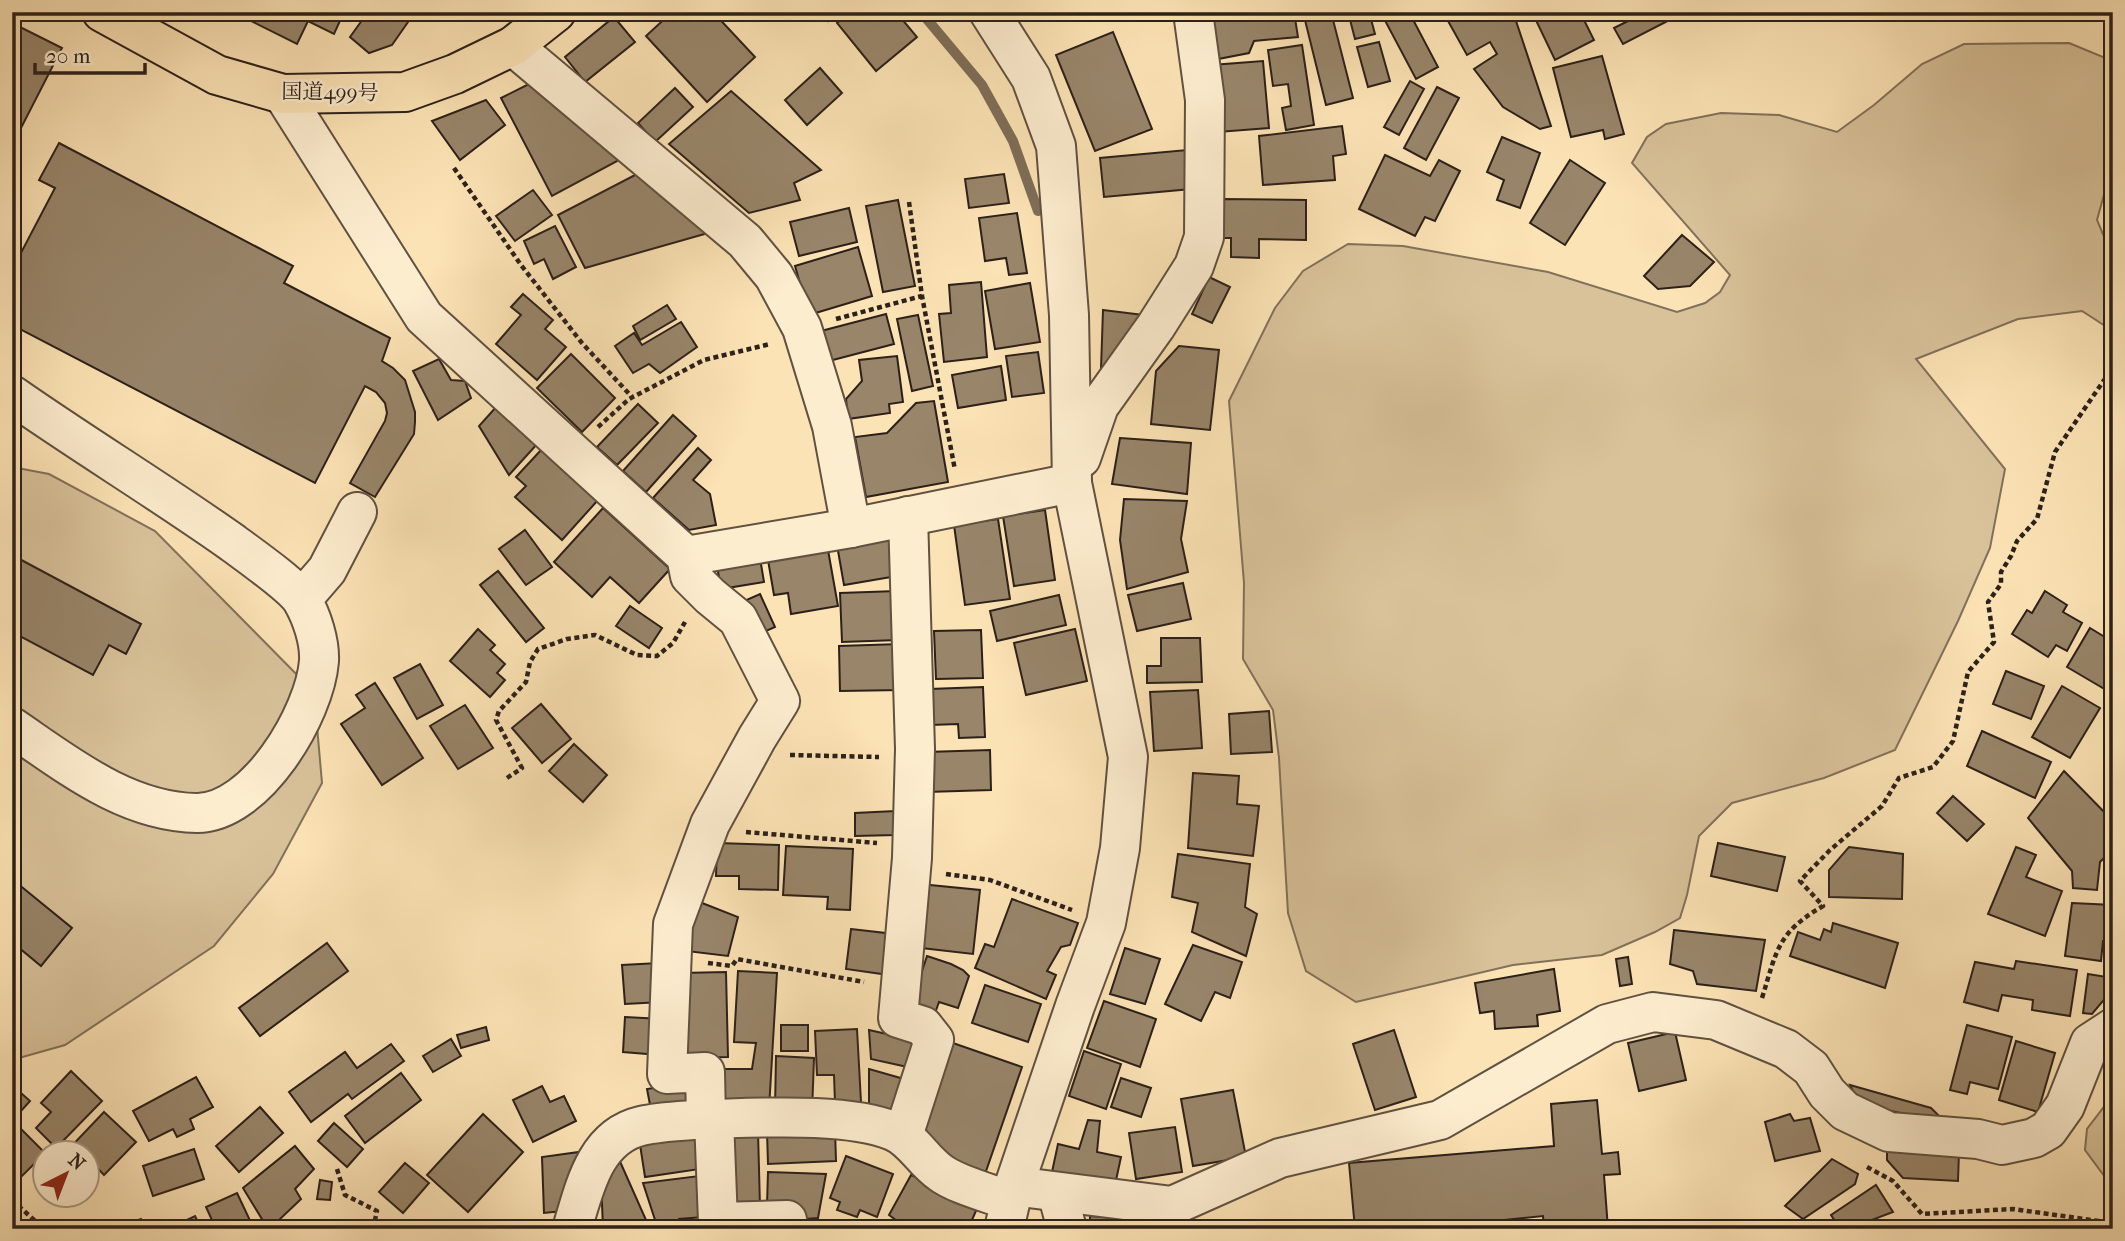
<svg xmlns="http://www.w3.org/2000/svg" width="2125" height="1241" viewBox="0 0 2125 1241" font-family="'IM FELL French Canon','Noto Serif JP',serif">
  <rect width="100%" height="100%" fill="#fce3b5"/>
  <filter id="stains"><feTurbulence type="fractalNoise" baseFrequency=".00286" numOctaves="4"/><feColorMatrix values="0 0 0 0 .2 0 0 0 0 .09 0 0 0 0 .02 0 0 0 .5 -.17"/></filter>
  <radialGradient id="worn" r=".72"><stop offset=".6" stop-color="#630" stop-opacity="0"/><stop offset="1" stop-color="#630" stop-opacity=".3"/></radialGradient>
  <g fill="#d9c29a" stroke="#82715a" stroke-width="2">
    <path d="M2069,43L2108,59L2113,64V162L2097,220L2113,258V331L2082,311L2018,319L1916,359L2005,469L1990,548L1958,621L1895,750L1824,778L1732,803L1699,836L1687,895L1680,918L1655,932L1602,955L1513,965L1356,1002L1306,971L1288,913L1279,758L1273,710L1243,659L1244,583L1229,401L1275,308L1303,271L1348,244L1403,246L1548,272L1677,312L1705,303L1720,292L1730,275L1632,163L1647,137L1666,124L1721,113L1779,115L1837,132L1874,105L1922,64L1964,44Z"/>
    <path d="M12,467L49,474L155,531L314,692L322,783L273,874L214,946L65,1045L12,1060Z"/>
    <path d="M2113,1095V1188L2085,1150L2087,1129Z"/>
  </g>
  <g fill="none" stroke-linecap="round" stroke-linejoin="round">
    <path stroke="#7e6d57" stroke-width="10" d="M921,12L982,85L1013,141L1038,211"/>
  </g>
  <g fill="#98856a" stroke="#2c2019" stroke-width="2">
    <path d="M233,12H344L334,34L308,21L297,44Z"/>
    <path d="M368,12H415L392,45L369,53L350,37Z"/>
    <path d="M672,12H713L755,57L707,102L646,36Z"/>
    <path d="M821,12H839L828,21Z"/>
    <path d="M850,12H896L917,37L876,71L837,23Z"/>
    <path d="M1207,12H1294L1298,37L1254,41L1249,53L1213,60Z"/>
    <path d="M1303,12H1331L1353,98L1326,105Z"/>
    <path d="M1348,12H1369L1375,34L1355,39Z"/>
    <path d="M1383,12H1409L1438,67L1416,79L1381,13Z"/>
    <path d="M1443,12H1513L1551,126L1540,129L1503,107L1474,69L1497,54L1490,42L1467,55Z"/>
    <path d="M1532,12H1580L1594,40L1555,60Z"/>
    <path d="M1638,12H1685L1623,44L1614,28L1640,15Z"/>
    <path d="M614,17L635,42L585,82L565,57Z"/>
    <path d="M12,23L62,48L20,130L12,126Z"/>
    <path d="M1113,32L1152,129L1095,151L1056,55Z"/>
    <path d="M1379,42L1390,81L1368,87L1357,47Z"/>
    <path d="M1302,45L1314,125L1286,130L1282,108L1291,106L1288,84L1273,86L1268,50Z"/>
    <path d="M1602,56L1624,134L1605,139L1603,130L1571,137L1553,68Z"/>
    <path d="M1263,61L1269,128L1218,132L1212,65Z"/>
    <path d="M820,68L842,93L807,125L785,100Z"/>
    <path d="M1410,81L1424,89L1399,135L1384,127Z"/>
    <path d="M529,84L619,160L552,196L501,98Z"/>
    <path d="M1437,87L1459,98L1426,160L1404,148Z"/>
    <path d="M675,88L693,107L655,142L638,123Z"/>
    <path d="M731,91L821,170L794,183L800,200L749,213L669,144Z"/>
    <path d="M486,100L505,125L460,160L432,121Z"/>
    <path d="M1342,126L1346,154L1333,156L1335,180L1263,185L1259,136Z"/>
    <path d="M1502,137L1540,153L1520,208L1497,200L1504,180L1487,172Z"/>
    <path d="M59,143L293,266L284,283L390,338L382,361L393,368L405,380L415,412V422L414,434L375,497L350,483L385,421L387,413L385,403L376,392L365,386L315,483L12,325V270L55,188L39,180Z"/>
    <path d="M1187,150L1191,189L1104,197L1100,158Z"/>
    <path d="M1385,155L1430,176L1439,160L1460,171L1435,221L1425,217L1415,236L1359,209Z"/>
    <path d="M1570,160L1605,183L1565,245L1530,223Z"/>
    <path d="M637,174L708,233L585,268L558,215Z"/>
    <path d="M1004,174L1009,203L969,208L965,179Z"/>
    <path d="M533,190L552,215L515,241L496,216Z"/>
    <path d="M1223,199L1306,200V240L1259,239V258L1231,257V238H1222Z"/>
    <path d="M898,200L915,286L883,292L866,206Z"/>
    <path d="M849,208L857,242L799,256L790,222Z"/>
    <path d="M1017,213L1027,273L1009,275L1006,258L985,261L979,218Z"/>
    <path d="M555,226L576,267L553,279L544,259L534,264L524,241Z"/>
    <path d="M1682,235L1714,262L1690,286L1658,289L1644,276Z"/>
    <path d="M858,247L872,296L809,315L795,266Z"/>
    <path d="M1209,277L1230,287L1212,323L1192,314Z"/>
    <path d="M981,282L987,357L944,362L939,314L951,313L949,285Z"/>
    <path d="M1030,283L1040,342L995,349L985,291Z"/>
    <path d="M523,294L553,320L545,329L566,347L537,380L496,344L521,315L511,307Z"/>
    <path d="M667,305L676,319L640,340L633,326Z"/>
    <path d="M1103,310L1152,316L1109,372L1101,369Z"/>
    <path d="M886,314L894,344L829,361L821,331Z"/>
    <path d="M918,315L933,386L912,391L897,319Z"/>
    <path d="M681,322L697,347L660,373L649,364L633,373L615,346L634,333L642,345Z"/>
    <path d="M1179,346L1219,350L1210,430L1151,424L1156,371Z"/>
    <path d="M1038,352L1044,393L1012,397L1006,356Z"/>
    <path d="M571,354L615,398L582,432L537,388Z"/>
    <path d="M897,356L903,402L889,404L890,413L848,419L846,399L862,381L859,360Z"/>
    <path d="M439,359L451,380L465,381L471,398L438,420L413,371Z"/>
    <path d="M1001,366L1006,400L958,408L952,375Z"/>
    <path d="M934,401L948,482L866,497L855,437L887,433L916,403Z"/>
    <path d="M638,404L658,423L617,465L597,447Z"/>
    <path d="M497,406L538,443L509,475L479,426Z"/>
    <path d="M673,415L696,436L646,492L623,471Z"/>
    <path d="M1120,438L1191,443L1187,494L1112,484Z"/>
    <path d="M698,448L711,460L693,480L710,494L716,525L689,530L653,498Z"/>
    <path d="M542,449L598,500L562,540L515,497L526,486L516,477Z"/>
    <path d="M1124,499L1187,501L1181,539L1188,572L1127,589L1120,540Z"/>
    <path d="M603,508L670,569L639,603L610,577L592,597L554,562Z"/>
    <path d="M1045,510L1055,580L1014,586L1003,516Z"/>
    <path d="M998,519L1010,599L965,605L954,525Z"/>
    <path d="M525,530L552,567L526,585L499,549Z"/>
    <path d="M895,535L903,575L844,585L837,545Z"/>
    <path d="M828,550L838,606L791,614L788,593L774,595L768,560Z"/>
    <path d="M12,555L141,624L126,654L109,645L93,675L12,632Z"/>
    <path d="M760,558L764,582L721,589L717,566Z"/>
    <path d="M498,571L544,628L526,642L480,585Z"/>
    <path d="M1183,583L1191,619L1137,631L1128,595Z"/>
    <path d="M897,591L899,640L842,642L840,593Z"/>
    <path d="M2045,591L2067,605L2063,612L2082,623L2067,651L2056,645L2048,657L2012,634L2027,610L2032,613Z"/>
    <path d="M760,594L775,627L757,635L742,602Z"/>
    <path d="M1059,595L1066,625L997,641L990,611Z"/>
    <path d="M630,606L662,628L649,648L616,626Z"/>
    <path d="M2090,628L2113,642V694L2067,667Z"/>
    <path d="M478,629L495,645L490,650L505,664L497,673L505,680L490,697L450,661Z"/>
    <path d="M1075,629L1087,681L1026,695L1014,643Z"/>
    <path d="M981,630L983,678L936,679L934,631Z"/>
    <path d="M1161,638H1200L1202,682L1147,683V666H1161Z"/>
    <path d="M900,644L902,690L840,691L839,646Z"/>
    <path d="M420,664L443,705L417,719L394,678Z"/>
    <path d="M2006,671L2044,686L2031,719L1993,704Z"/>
    <path d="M375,683L423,758L382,785L341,724L365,708L356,695Z"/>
    <path d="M2062,686L2100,708L2070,758L2032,737Z"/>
    <path d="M983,687L985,737L959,738L958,724L931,725L930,689Z"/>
    <path d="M1198,690L1202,748L1154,751L1150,692Z"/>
    <path d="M541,704L571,739L542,763L512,728Z"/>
    <path d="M465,705L493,748L458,769L430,726Z"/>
    <path d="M1269,711L1272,752L1231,754L1229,714Z"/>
    <path d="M1982,731L2051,762L2035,798L1967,766Z"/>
    <path d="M574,744L607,775L583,802L549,771Z"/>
    <path d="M990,750L991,790L927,792L926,752Z"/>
    <path d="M2064,771L2113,821V849L2100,862L2097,890L2073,888L2072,871L2028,818Z"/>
    <path d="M1193,773L1239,776L1237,804L1259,806L1253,856L1188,848Z"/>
    <path d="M1953,796L1984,824L1967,841L1937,813Z"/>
    <path d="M895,811L896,835L855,836V813Z"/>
    <path d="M717,843L779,845L778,890L739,889V876H716Z"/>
    <path d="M1718,843L1785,857L1777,891L1711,876Z"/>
    <path d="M786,846L853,849L850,910L827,909L828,897L783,895Z"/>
    <path d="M1849,847L1903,854L1902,899L1829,897V870Z"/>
    <path d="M2016,847L2036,855L2026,877L2062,891L2045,936L1988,914Z"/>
    <path d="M1178,854L1250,864L1245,907L1257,914L1246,956L1192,932L1198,903L1172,897Z"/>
    <path d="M12,879L72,928L41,966L12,942Z"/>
    <path d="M920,884L980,890L973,954L913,947Z"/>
    <path d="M1012,899L1078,923L1070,945L1061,947L1047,971L1056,975L1046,999L975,968L985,944L994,947Z"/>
    <path d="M697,901L738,917L728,956L678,950Z"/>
    <path d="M2072,903L2113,905V942L2103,941L2101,961L2065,956Z"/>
    <path d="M1833,923L1898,943L1885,988L1790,956L1798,932L1820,940L1824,929L1831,932Z"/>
    <path d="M851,929L894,934L889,975L846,969Z"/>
    <path d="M1674,930L1765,940L1756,991L1697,984L1693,971L1670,964Z"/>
    <path d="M327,943L348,971L260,1036L239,1008Z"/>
    <path d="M1193,945L1242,962L1230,998L1215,992L1201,1021L1165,1004Z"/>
    <path d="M1125,948L1160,959L1145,1004L1110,994Z"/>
    <path d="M927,956L951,964L963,970L969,976L958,1008L939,1002L934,1016L910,1008Z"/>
    <path d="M1628,957L1632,984L1620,986L1616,959Z"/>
    <path d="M2016,961L2077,970L2070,1016L2032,1010L2033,1000L2002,995L1998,1011L1964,1002L1975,962L2014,969Z"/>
    <path d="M659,963L662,1002L625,1004L622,965Z"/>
    <path d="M1554,969L1560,1011L1537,1015L1538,1026L1495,1029L1494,1011L1480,1013L1475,983Z"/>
    <path d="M738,971L777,973L769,1109L713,1111L711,1069H752L756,1043L734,1042Z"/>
    <path d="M726,972L728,1057L683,1058L681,973Z"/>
    <path d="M2088,974L2113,978V989L2092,1014L2083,1013Z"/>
    <path d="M985,985L1041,1004L1028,1042L972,1023Z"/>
    <path d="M1104,1001L1156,1019L1140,1067L1087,1048Z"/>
    <path d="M625,1017L662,1019L659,1055L623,1052Z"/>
    <rect x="781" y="1025" width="27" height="26"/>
    <path d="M1967,1025L2012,1037L1998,1089L1970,1082L1967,1094L1950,1090Z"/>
    <path d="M486,1027L489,1040L461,1048L457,1035Z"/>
    <path d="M857,1029L861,1102L835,1103L834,1075H817L815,1031Z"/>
    <path d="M869,1030L918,1041L912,1068L871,1059Z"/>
    <path d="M1394,1030L1416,1097L1375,1110L1353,1044Z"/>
    <path d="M1675,1032L1686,1080L1639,1091L1628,1043Z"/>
    <path d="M451,1039L461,1056L433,1072L423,1056Z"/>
    <path d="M2016,1041L2055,1053L2038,1112L1999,1100Z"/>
    <path d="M950,1042L1022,1067L984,1177L913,1137Z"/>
    <path d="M391,1044L404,1061L352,1099L348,1094L311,1122L289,1092L345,1052L357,1068Z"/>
    <path d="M1084,1051L1121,1064L1106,1109L1069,1096Z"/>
    <path d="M776,1056L814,1058L812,1112L775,1110Z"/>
    <path d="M869,1069L911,1081L897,1117L869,1106Z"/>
    <path d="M71,1071L102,1101L56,1148L36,1128L51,1112L41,1103Z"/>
    <path d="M401,1073L421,1100L365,1143L345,1116Z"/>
    <path d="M196,1077L213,1107L190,1119L194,1129L177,1137L173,1129L149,1141L133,1111Z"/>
    <path d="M1121,1078L1151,1088L1141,1117L1111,1107Z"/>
    <path d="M692,1082L697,1107L652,1115L647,1089Z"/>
    <path d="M12,1085L30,1101L12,1121Z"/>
    <path d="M1850,1085L1931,1108L1941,1118L1928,1119L1859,1104Z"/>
    <path d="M542,1086L550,1102L564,1096L576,1121L533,1142L513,1100Z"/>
    <path d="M1233,1090L1246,1157L1193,1166L1181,1099Z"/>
    <path d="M1597,1100L1602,1154L1618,1152L1620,1174L1604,1175L1608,1229H1544L1543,1216L1417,1229H1355L1349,1163L1554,1146L1551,1104Z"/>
    <path d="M260,1107L283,1133L239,1172L216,1146Z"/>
    <path d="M104,1112L136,1142L104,1175L89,1159L88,1160V1154H64Z"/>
    <path d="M483,1114L523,1152L468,1212L427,1175Z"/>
    <path d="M1790,1114L1794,1121L1810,1118L1820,1151L1775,1161L1765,1122Z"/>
    <path d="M1088,1120L1100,1121L1097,1152L1121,1157L1115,1185L1052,1172L1058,1144L1079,1149Z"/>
    <path d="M334,1123L363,1149L347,1167L318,1141Z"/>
    <path d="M1175,1127L1182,1172L1136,1179L1129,1133Z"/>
    <path d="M22,1130L45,1153L13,1185L12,1140Z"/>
    <path d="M699,1130L700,1169L645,1177L639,1138Z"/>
    <path d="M835,1130L836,1161L768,1164L767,1132Z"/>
    <path d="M758,1131L760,1207L727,1208L725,1132Z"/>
    <path d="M295,1146L314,1169L295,1189L301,1199L280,1219L283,1229H268L243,1188Z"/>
    <path d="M1887,1148L1959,1152L1958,1181L1903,1178L1887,1160Z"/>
    <path d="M194,1149L204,1179L153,1196L143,1166Z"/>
    <path d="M579,1152L580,1176L563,1211L544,1213L542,1157Z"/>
    <path d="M846,1156L893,1174L877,1217L860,1210L857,1217L837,1210L840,1202L830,1198Z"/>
    <path d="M618,1157L650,1229H603L601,1178Z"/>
    <path d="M1832,1159L1858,1174L1855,1184L1803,1219L1785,1206Z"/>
    <path d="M405,1163L429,1183L403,1213L379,1192Z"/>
    <path d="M768,1172L826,1174L818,1218L805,1219L802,1208L767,1205Z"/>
    <path d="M911,1175L979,1204L968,1229H908L889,1215Z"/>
    <path d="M699,1176L704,1217L679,1219L677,1229H658L643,1183Z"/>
    <path d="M320,1180L332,1182L330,1200L317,1199Z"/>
    <path d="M1876,1185L1893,1212L1848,1229H1840L1831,1215Z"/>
    <path d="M237,1193L254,1229H216L206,1207Z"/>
    <path d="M195,1216L201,1229H170V1228Z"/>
    <path d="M1090,1216L1149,1220V1229H1090Z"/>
    <path d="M141,1219L145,1229H112Z"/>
    <path d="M1197,1220V1229H1163V1221Z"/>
    <path d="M843,1226H893L892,1229H843Z"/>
  </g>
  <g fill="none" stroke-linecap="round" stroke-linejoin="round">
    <defs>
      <g id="minor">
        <path d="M989,12L1031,78L1056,146L1069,315L1072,483L1128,757L1120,848L1106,923L1075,1006L1014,1186L1004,1229"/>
        <path d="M513,46L745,241L774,276L802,328L832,426L851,528"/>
        <path d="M283,94L424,317L686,556L690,576L710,596L738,619L780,701L757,738L710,824L673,924L667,1074L705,1072L706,1119C686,1121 662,1121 641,1126C594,1137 584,1190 572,1229"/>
        <path d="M12,395C85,446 161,492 233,543C249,555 292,585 302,600C312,617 320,642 319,661C315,714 256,813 197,813C126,812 68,765 12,727"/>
        <path d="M1081,458L1099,406L1156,326L1194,266L1204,237L1205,100L1193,12"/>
        <path d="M686,556L851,528L1072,483"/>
        <path d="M302,599L327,570L357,512"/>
        <path d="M706,1119C757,1118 847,1112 893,1131C913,1139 923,1161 941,1173C955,1184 992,1194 1010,1201"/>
        <path d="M714,1119L718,1222L787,1220L789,1229"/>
        <path d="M903,1136L934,1040L923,1026L898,1018L912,858L915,749L908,516"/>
        <path d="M1014,1186L1172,1206L1280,1158L1440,1120L1607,1024L1653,1012L1716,1020L1786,1049L1811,1068L1827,1093L1845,1111L1889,1132L1978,1139L2002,1145L2034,1138L2048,1130L2065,1106L2090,1043L2113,1028"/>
        <path d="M1057,1192L1067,1229"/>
      </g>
      <path id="highway" d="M102,12L217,75L283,94L405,92L455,74L513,46L556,12"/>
    </defs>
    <use href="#minor" stroke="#605140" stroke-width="42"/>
    <use href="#highway" stroke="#2c2019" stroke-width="42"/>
    <g stroke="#2c2019" stroke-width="4.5" stroke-dasharray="5 3.5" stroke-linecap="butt">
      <path d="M454,168L521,265L582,343L632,397"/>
      <path d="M909,202L922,296L955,470"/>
      <path d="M836,319L922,296"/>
      <path d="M598,427L629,399L704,360L770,344"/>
      <path d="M790,755L879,757"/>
      <path d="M507,778L522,768L496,720L499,711L526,682L530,662L538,649L567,639L595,635L637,655L657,656L673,643L685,622"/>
      <path d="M746,832L877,843"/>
      <path d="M946,874L990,880L1072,910"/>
      <path d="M708,963L732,966L737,959L864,982"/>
      <path d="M1762,998C1777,950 1777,933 1823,906L1800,881L1830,850L1882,806L1899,778L1933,767L1953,741L1968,672L1994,642L1988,602L2001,584V572L2011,556L2017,541L2037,519L2055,452L2113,367"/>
      <path d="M1867,1167L1893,1181L1922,1214L2013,1209L2113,1223"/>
      <path d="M337,1169L345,1195L377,1211L373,1229"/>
      <path d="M12,1200L44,1229"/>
    </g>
    <use href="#minor" stroke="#fdedcf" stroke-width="38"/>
    <use href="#highway" stroke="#fce3b5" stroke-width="38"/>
  </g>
  <g text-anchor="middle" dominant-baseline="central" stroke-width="5" stroke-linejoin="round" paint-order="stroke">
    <g font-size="21" fill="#2c2019" stroke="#fdedcf">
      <text transform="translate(330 92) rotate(1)">国道499号</text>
    </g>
  </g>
  <rect width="2125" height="1241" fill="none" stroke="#fce3b5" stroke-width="42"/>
  <rect x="14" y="14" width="2097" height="1213" fill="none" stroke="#2c2019" stroke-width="3.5"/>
  <rect x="21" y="21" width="2083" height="1199" fill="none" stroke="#2c2019" stroke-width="2"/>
  <g transform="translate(66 1174) rotate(42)"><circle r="33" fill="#fdedcf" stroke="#a99b86" stroke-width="2"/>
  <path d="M0-5L12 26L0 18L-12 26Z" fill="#8f2418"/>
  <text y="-10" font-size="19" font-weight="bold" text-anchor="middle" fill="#2c2019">N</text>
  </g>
  <path d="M35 63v10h110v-10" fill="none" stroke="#2c2019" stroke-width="3.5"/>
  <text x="46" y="63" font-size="21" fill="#2c2019" stroke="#fdedcf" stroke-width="5" paint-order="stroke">20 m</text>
  <rect width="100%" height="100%" filter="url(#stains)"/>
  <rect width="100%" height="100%" fill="url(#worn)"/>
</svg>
